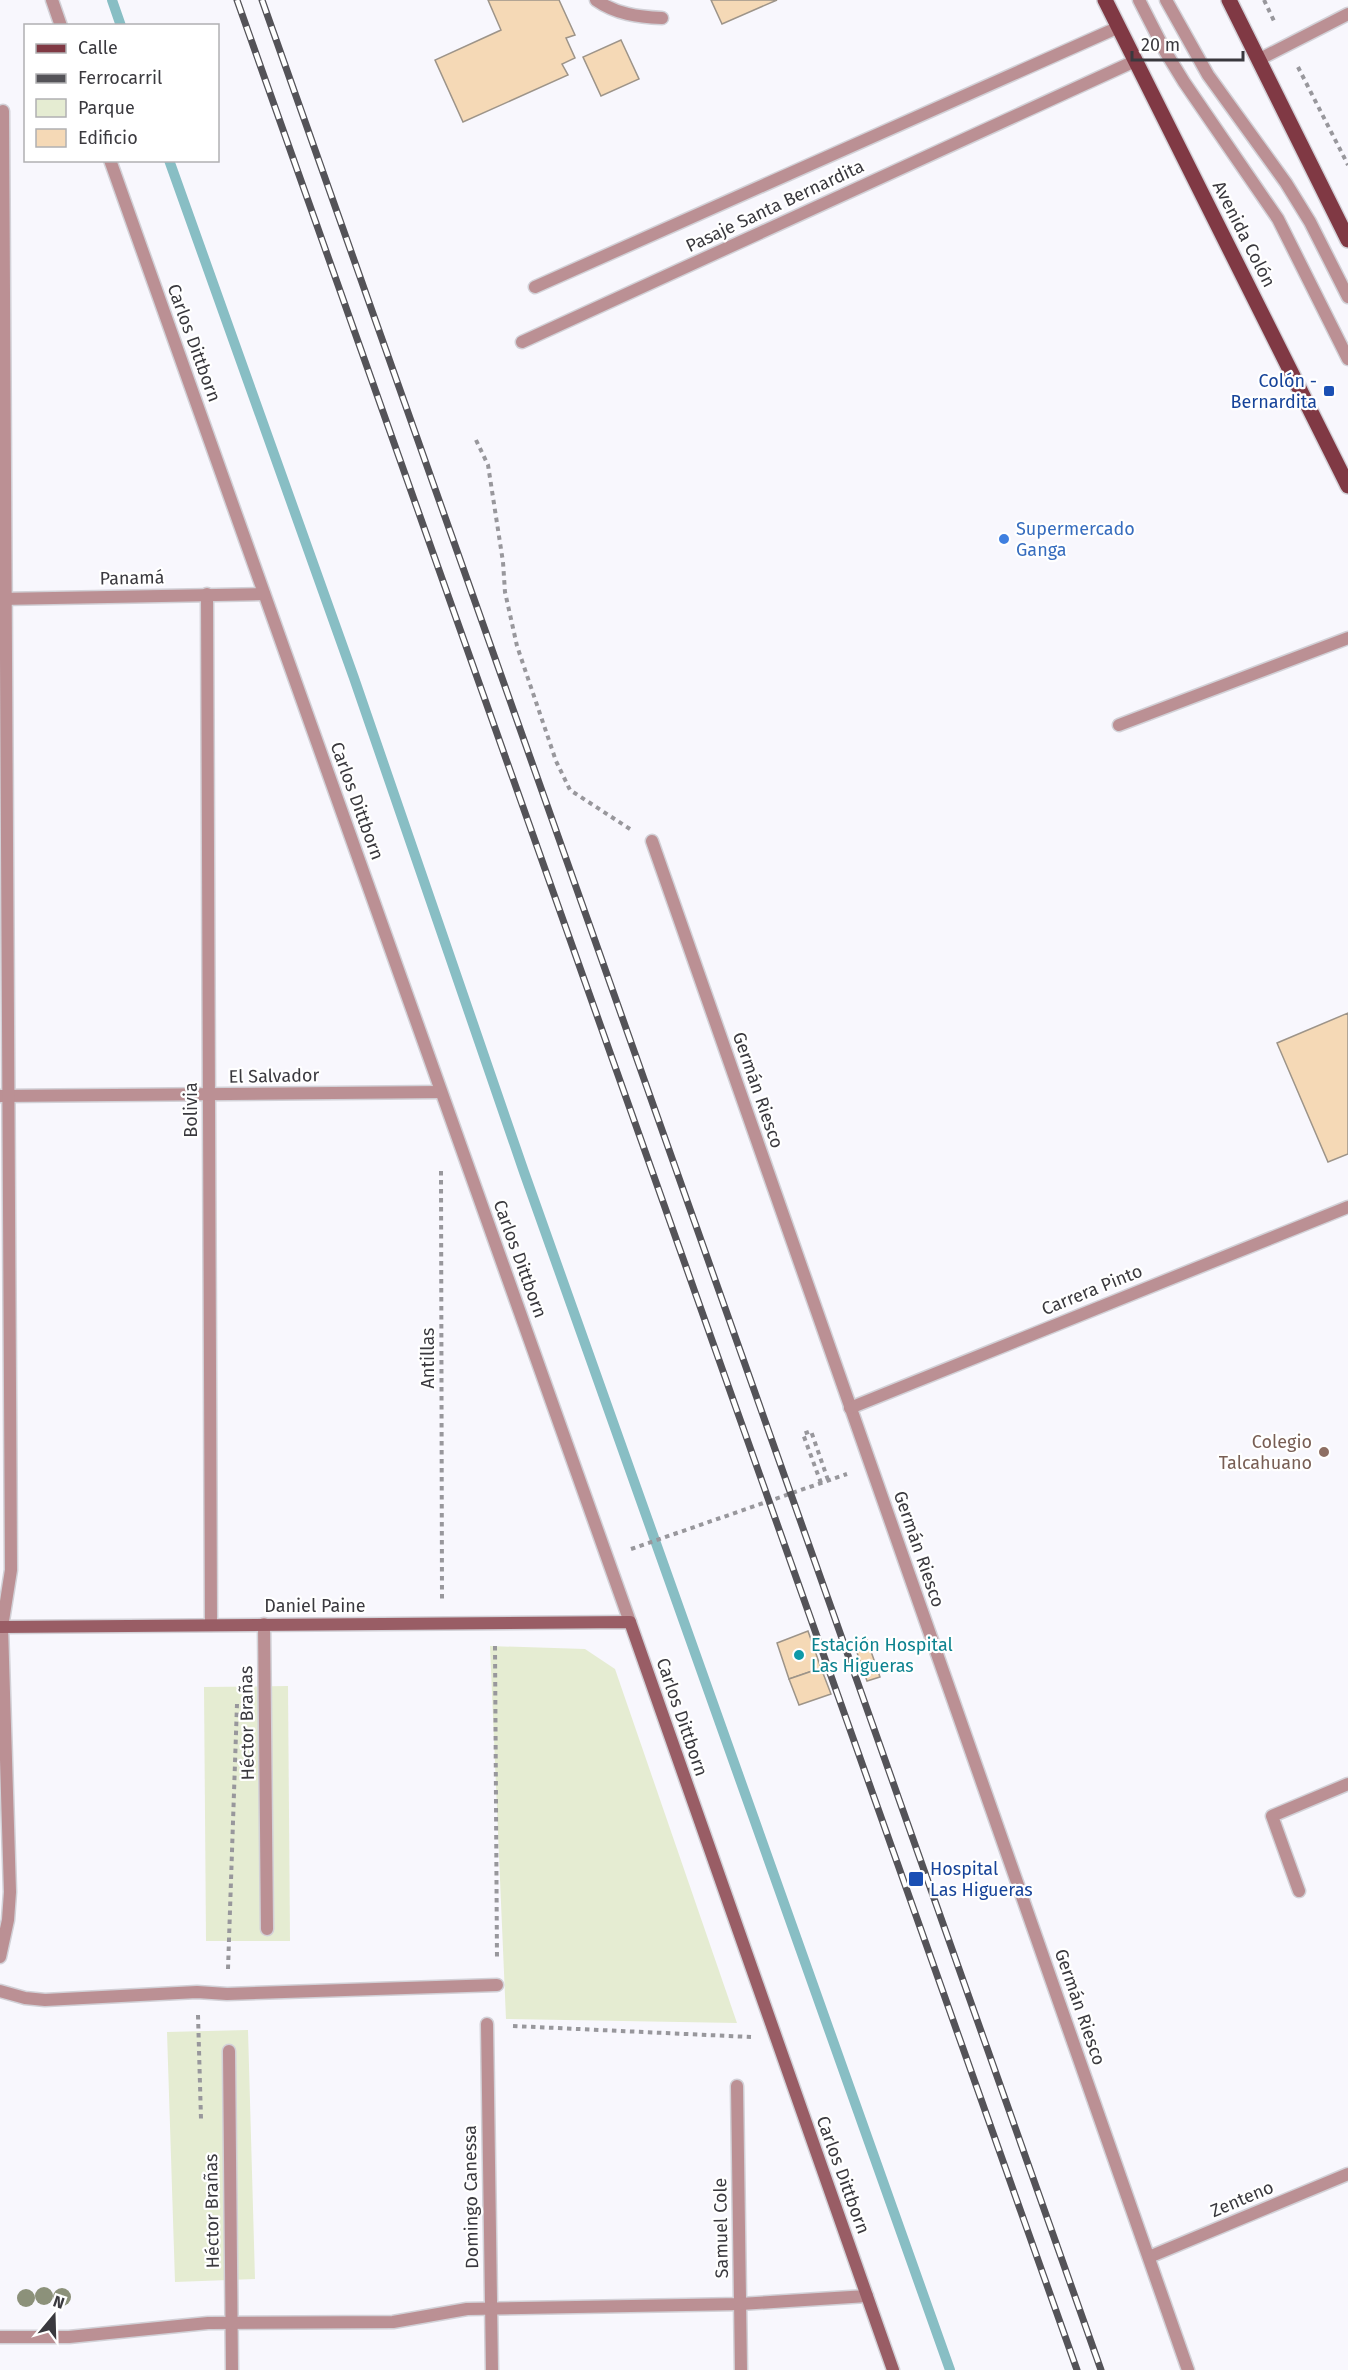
<svg xmlns="http://www.w3.org/2000/svg" width="1348" height="2370" viewBox="0 0 1348 2370" font-family="'Fira Sans',sans-serif">
  <rect width="100%" height="100%" fill="#f8f7fd"/>
  <g fill="#e5ecd2">
    <path d="M490,1646L585,1649L615,1669L737,2023L506,2019Z"/>
    <path d="M288,1686L290,1941H206L204,1687Z"/>
    <path d="M248,2030L255,2279L175,2282L167,2032Z"/>
  </g>
  <g fill="none" stroke-linecap="round" stroke-linejoin="round">
    <g stroke="#88bec4" stroke-width="10">
      <path d="M112,0L121,26"/>
      <path d="M169,160L354,678L524,1172L950,2370"/>
    </g>
  </g>
  <g fill="#f5d9b6" stroke="#9d9489" stroke-width="1.5">
    <path d="M488,0H559L575,35L566,38L575,58L562,64L568,75L463,122L435,60L501,30Z"/>
    <path d="M711,0H777L722,24Z"/>
    <path d="M621,40L639,79L601,96L583,57Z"/>
    <path d="M1348,1013V1154L1328,1162L1277,1043Z"/>
    <path d="M808,1631L821,1668L789,1679L777,1643Z"/>
    <path d="M867,1640L880,1677L867,1681L854,1644Z"/>
    <path d="M821,1668L831,1694L799,1705L789,1679Z"/>
  </g>
  <g fill="none" stroke-linecap="round" stroke-linejoin="round">
    <defs>
      <g id="lane">
        <path d="M596,0C616,14 638,17 662,18"/>
        <path d="M1139,0L1165,51L1184,82L1278,219L1348,359"/>
        <path d="M1166,0L1208,75L1286,183L1310,222L1348,297"/>
        <path d="M535,287L1119,27"/>
        <path d="M1299,1891L1272,1816L1348,1784"/>
      </g>
      <g id="street">
        <path d="M52,0L61,26"/>
        <path d="M1258,60L1348,14"/>
        <path d="M110,160L630,1622"/>
        <path d="M522,342L1135,61"/>
        <path d="M207,594L211,1625"/>
        <path d="M0,599L264,594"/>
        <path d="M1119,725L1348,638"/>
        <path d="M652,841L1188,2370"/>
        <path d="M1,1096L441,1092"/>
        <path d="M850,1408L1348,1207"/>
        <path d="M264,1624L267,1929"/>
        <path d="M0,1957L8,1920L10,1892L2,1627L11,1570L3,111"/>
        <path d="M0,1991L25,1998L45,2000L197,1992L227,1994L497,1985"/>
        <path d="M487,2024L492,2370"/>
        <path d="M229,2051L232,2370"/>
        <path d="M737,2086L741,2370"/>
        <path d="M1149,2257L1348,2174"/>
        <path d="M0,2337H69L208,2323L393,2322L467,2309L740,2304L867,2296"/>
      </g>
      <path id="secondary" d="M0,1627L630,1622L893,2370"/>
      <g id="primary">
        <path d="M1105,0L1348,486"/>
        <path d="M1229,0L1348,240"/>
      </g>
    </defs>
    <use href="#lane" stroke="#d2d1d7" stroke-width="15"/>
    <use href="#street" stroke="#d2d1d7" stroke-width="15"/>
    <use href="#secondary" stroke="#d2d1d7" stroke-width="15"/>
    <use href="#primary" stroke="#d2d1d7" stroke-width="18"/>
    <g stroke="#98979c" stroke-width="4" stroke-dasharray="4.5 4.5" stroke-linecap="butt">
      <path d="M1264,0L1275,23"/>
      <path d="M1298,67L1348,165"/>
      <path d="M476,440L488,465L503,562L505,592L517,646L556,761L570,790L630,829"/>
      <path d="M441,1171L442,1599"/>
      <path d="M821,1483L803,1434L811,1431L828,1480"/>
      <path d="M631,1549L847,1474"/>
      <path d="M495,1646L497,1960"/>
      <path d="M228,1969L237,1704"/>
      <path d="M198,2015L201,2119"/>
      <path d="M513,2026L751,2037"/>
    </g>
    <use href="#lane" stroke="#bb9094" stroke-width="12"/>
    <use href="#street" stroke="#bb9094" stroke-width="12"/>
    <use href="#secondary" stroke="#995d65" stroke-width="12"/>
    <use href="#primary" stroke="#803944" stroke-width="15"/>
    <defs>
      <g id="rail">
        <path d="M237,0L1077,2370"/>
        <path d="M262,0L1101,2370"/>
      </g>
    </defs>
    <use href="#rail" stroke="#545358" stroke-width="7"/>
    <use href="#rail" stroke="#fff" stroke-width="4.5" stroke-dasharray="14" stroke-linecap="butt"/>
  </g>
  <g fill="#8c917a">
    <circle cx="44" cy="2296" r="9"/>
    <circle cx="62" cy="2297" r="9"/>
    <circle cx="26" cy="2298" r="9"/>
  </g>
  <g fill="#1a4fb4" stroke="#fff" stroke-width="2">
    <rect x="1323" y="385" width="12" height="12" rx="3"/>
    <rect x="908" y="1871" width="16" height="16" rx="3"/>
  </g>
  <circle fill="#3f7fe0" stroke="#fff" stroke-width="2" cx="1004" cy="539" r="6"/>
  <circle fill="#8d6e63" stroke="#fff" stroke-width="2" cx="1324" cy="1452" r="6"/>
  <circle fill="#0f9aa8" stroke="#fff" stroke-width="2" cx="799" cy="1655" r="6"/>
  <g text-anchor="middle" dominant-baseline="central" stroke-width="4.5" stroke-linejoin="round" paint-order="stroke">
    <g font-size="18" fill="#3a393e" stroke="#fff">
      <text transform="translate(775 206) rotate(-25)">Pasaje Santa Bernardita</text>
      <text transform="translate(1244 234) rotate(63)">Avenida Colón</text>
      <text transform="translate(194 343) rotate(70)">Carlos Dittborn</text>
      <text transform="translate(132 578) rotate(-1)">Panamá</text>
      <text transform="translate(357 801) rotate(70)">Carlos Dittborn</text>
      <text transform="translate(274 1076) rotate(-1)">El Salvador</text>
      <text transform="translate(758 1090) rotate(71)">Germán Riesco</text>
      <text transform="translate(191 1110) rotate(-90)">Bolivia</text>
      <text transform="translate(520 1259) rotate(70)">Carlos Dittborn</text>
      <text transform="translate(1092 1290) rotate(-22)">Carrera Pinto</text>
      <text transform="translate(428 1358) rotate(-90)">Antillas</text>
      <text transform="translate(919 1549) rotate(71)">Germán Riesco</text>
      <text x="315" y="1606">Daniel Paine</text>
      <text transform="translate(682 1717) rotate(71)">Carlos Dittborn</text>
      <text transform="translate(247 1723) rotate(-91)">Héctor Brañas</text>
      <text transform="translate(1080 2007) rotate(71)">Germán Riesco</text>
      <text transform="translate(843 2175) rotate(70)">Carlos Dittborn</text>
      <text transform="translate(471 2197) rotate(-91)">Domingo Canessa</text>
      <text transform="translate(1242 2199) rotate(-23)">Zenteno</text>
      <text transform="translate(212 2211) rotate(-91)">Héctor Brañas</text>
      <text transform="translate(721 2228) rotate(-91)">Samuel Cole</text>
    </g>
    <g font-size="18" fill="#164399" stroke="#fff" text-anchor="end">
      <text x="1317" y="381">Colón -<tspan x="1317" dy="21">Bernardita</tspan></text>
      <text x="930" y="1869" text-anchor="start">Hospital<tspan x="930" dy="21">Las Higueras</tspan></text>
    </g>
    <g font-size="18" fill="#366cbe" stroke="#fff" text-anchor="start">
      <text x="1016" y="529">Supermercado<tspan x="1016" dy="21">Ganga</tspan></text>
    </g>
    <g font-size="18" fill="#785e54" stroke="#fff" text-anchor="end">
      <text x="1312" y="1442">Colegio<tspan x="1312" dy="21">Talcahuano</tspan></text>
    </g>
    <g font-size="18" fill="#0d838f" stroke="#fff" text-anchor="start">
      <text x="811" y="1645">Estación Hospital<tspan x="811" dy="21">Las Higueras</tspan></text>
    </g>
  </g>
  <rect x="24" y="24" width="195" height="138" fill="#ffffff" stroke="#b0b0b2" stroke-width="1.5"/>
  <rect x="36" y="44" width="30" height="9" fill="#803944" stroke="#b0b0b2" stroke-width="1.5"/>
  <text x="78" y="54" font-size="18" fill="#3a393e">Calle</text>
  <rect x="36" y="74" width="30" height="9" fill="#545358" stroke="#b0b0b2" stroke-width="1.5"/>
  <text x="78" y="84" font-size="18" fill="#3a393e">Ferrocarril</text>
  <rect x="36" y="99" width="30" height="18" fill="#e5ecd2" stroke="#b0b0b2" stroke-width="1.5"/>
  <text x="78" y="114" font-size="18" fill="#3a393e">Parque</text>
  <rect x="36" y="129" width="30" height="18" fill="#f5d9b6" stroke="#b0b0b2" stroke-width="1.5"/>
  <text x="78" y="144" font-size="18" fill="#3a393e">Edificio</text>
  <g transform="translate(54 2316) rotate(19)" stroke="#ffffff" stroke-width="4.5" paint-order="stroke">
  <path d="M0-4.5L10 22L0 15L-10 22Z" fill="#3a393e"/>
  <text y="-9" font-size="16" font-weight="bold" text-anchor="middle" fill="#3a393e">N</text>
  </g>
  <path d="M1132 51v9h111v-9" fill="none" stroke="#3a393e" stroke-width="3"/>
  <text x="1141" y="51" font-size="18" fill="#3a393e" stroke="#ffffff" stroke-width="4.5" paint-order="stroke">20 m</text>
</svg>
